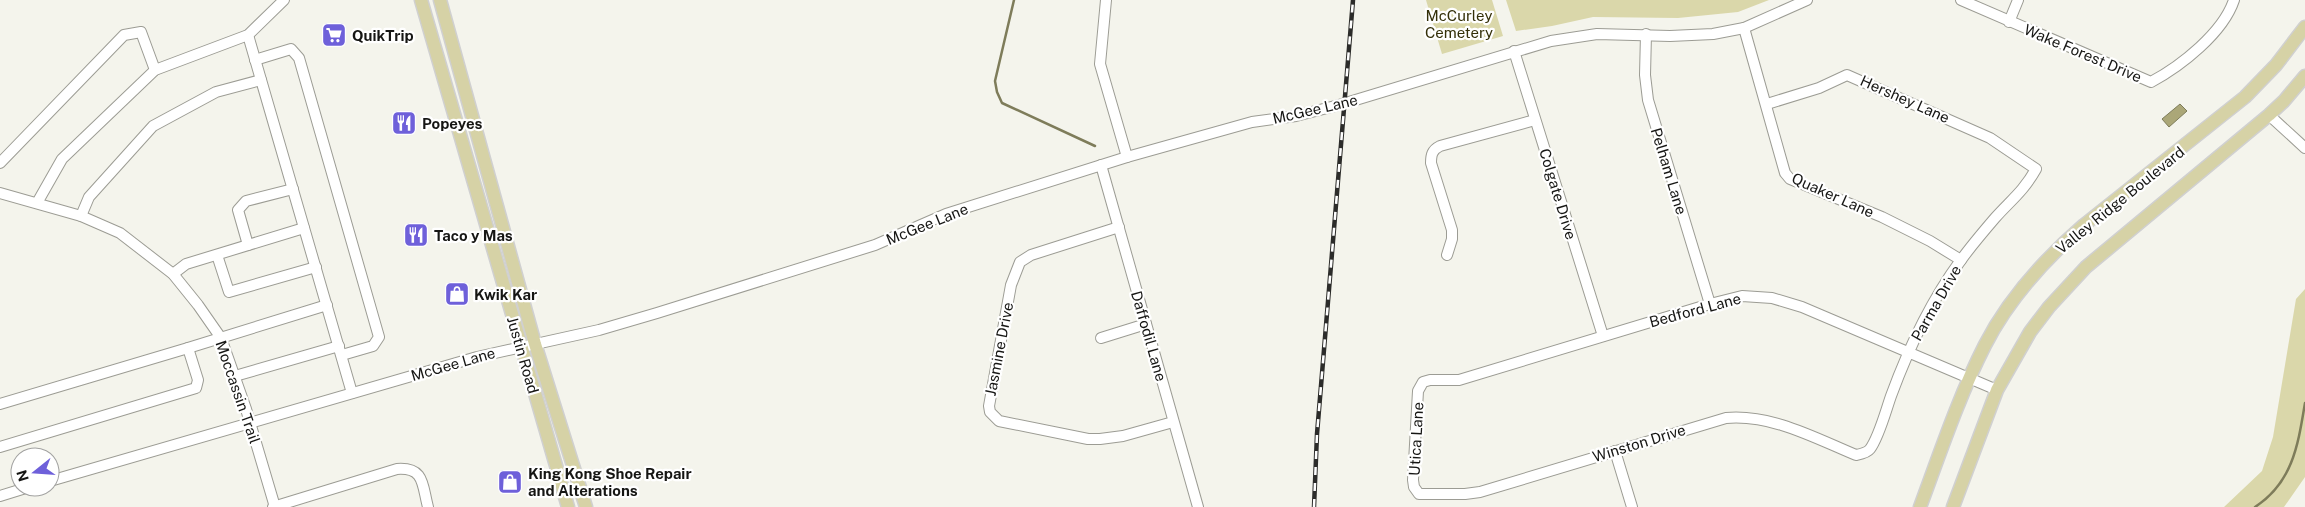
<svg xmlns="http://www.w3.org/2000/svg" width="2305" height="507" viewBox="0 0 2305 507" font-family="'Public Sans',sans-serif">
  <rect width="100%" height="100%" fill="#f4f4ec"/>
  <g fill="#dad7aa">
    <path d="M1426,0H1492L1503,36L1442,54Z"/>
    <path d="M1506,0H1769L1738,12L1678,18L1593,17L1552,26L1516,31Z"/>
    <path d="M2305,289V477L2284,507H2224L2262,471L2273,437L2296,299Z"/>
  </g>
  <path fill="#aba778" stroke="#7e7c5a" d="M2180,104L2187,111L2169,127L2162,119Z"/>
  <g fill="none" stroke-linecap="round" stroke-linejoin="round">
    <g stroke="#7e7c5a" stroke-width="2.5">
      <path d="M1014,0L995,81L997,92L1002,103L1095,146"/>
      <path d="M2255,507C2293,482 2298,445 2305,403"/>
    </g>
    <defs>
      <g id="minor">
        <path d="M1106,0L1100,64L1127,157"/>
        <path d="M1961,0L2151,82C2181,66 2223,33 2234,0"/>
        <path d="M2009,22L2018,0"/>
        <path d="M1744,28L1785,173L1790,179L1882,217L1930,241L1961,260"/>
        <path d="M1646,34L1645,75L1648,100L1710,304"/>
        <path d="M248,35L352,393"/>
        <path d="M1514,51L1603,336"/>
        <path d="M255,60L291,49L299,58L379,337L373,346L342,355"/>
        <path d="M1767,104L1819,88L1847,75L1990,138L2036,169C2023,192 2011,200 1995,218C1983,232 1971,246 1961,260C1930,302 1909,347 1891,396C1886,410 1879,437 1870,449C1867,453 1861,454 1856,455C1815,438 1772,414 1726,418L1480,492L1465,494H1419L1414,487L1413,480L1418,391L1423,382L1430,380H1459L1710,304L1742,296L1772,298L1802,307L1997,390"/>
        <path d="M2269,115L2305,148"/>
        <path d="M0,163L124,35L141,32L155,70"/>
        <path d="M1101,165L1198,507"/>
        <path d="M0,193L81,216L120,233L173,274L198,305L221,338L246,409L275,507"/>
        <path d="M37,203L62,159L155,70L248,35L284,0"/>
        <path d="M81,216L89,197L153,126L216,92L261,80"/>
        <path d="M1119,227L1031,255L1020,262L1011,285L989,406L990,412L999,421L1088,439H1100L1123,436L1173,422"/>
        <path d="M248,245L238,210L246,201L293,189"/>
        <path d="M217,255L229,292L316,267"/>
        <path d="M1447,255L1452,239V230L1431,163C1431,155 1432,150 1440,146L1535,120"/>
        <path d="M173,274L186,264L304,228"/>
        <path d="M1101,338L1146,324"/>
        <path d="M188,348L327,305"/>
        <path d="M235,376L339,346"/>
        <path d="M0,404L188,348L198,380L196,388L0,447"/>
        <path d="M1615,451L1632,507"/>
        <path d="M50,481L477,357L599,330L657,313L875,245L946,214L1127,157L1252,122L1296,116L1339,105L1551,41L1597,34L1670,36L1713,34L1744,28L1807,0"/>
        <path d="M0,496L29,487"/>
        <path d="M273,507L397,469C425,467 422,485 428,507"/>
      </g>
      <g id="major">
        <path d="M421,0L568,507"/>
        <path d="M440,0L535,344L586,507"/>
        <path d="M1920,507C1940,453 1959,396 1985,345C2008,300 2046,258 2084,225L2245,97L2276,65L2305,27"/>
        <path d="M1953,507L1997,390L2030,332L2049,307L2086,267L2269,115L2284,101L2305,76"/>
      </g>
    </defs>
    <use href="#minor" stroke="#9c9c94" stroke-width="12"/>
    <use href="#major" stroke="#d0d0d0" stroke-width="15"/>
    <use href="#minor" stroke="#fff" stroke-width="10"/>
    <use href="#major" stroke="#d6d2a6" stroke-width="12"/>
    <defs>
      <path id="rail" d="M1314,507L1317,434L1353,0"/>
    </defs>
    <use href="#rail" stroke="#2c2c2a" stroke-width="4.5"/>
    <use href="#rail" stroke="#fff" stroke-width="2.5" stroke-dasharray="8" stroke-linecap="butt"/>
  </g>
  <defs>
    <symbol id="supermarket-square" viewBox="-11 -11 22 22"><rect x="-9" y="-9" width="18" height="18" rx="4" fill="#6e60da" stroke="#fff"/><path d="M-6-5.5h2.5l.6 2H6L4.5 2H-2.5L-4.4-4H-6ZM-1.5 3.2a1.3 1.3 0 1 0 .1 0ZM3 3.2a1.3 1.3 0 1 0 .1 0Z" fill="#fff"/></symbol>
    <symbol id="restaurant-square" viewBox="-11 -11 22 22"><rect x="-9" y="-9" width="18" height="18" rx="4" fill="#6e60da" stroke="#fff"/><path d="M-5-6h1v4h1v-4h1v4h1v-4h1v5L-1.5 .5V6h-2V.5L-5-1ZM5-6V6H3V1.5H1.5Q1.5-4 5-6Z" fill="#fff"/></symbol>
    <symbol id="shop-square" viewBox="-11 -11 22 22"><rect x="-9" y="-9" width="18" height="18" rx="4" fill="#6e60da" stroke="#fff"/><path d="M-5-2.5h2.3a2.7 3.5 0 0 1 5.4 0H5L5.5 6h-11ZM-1.5-2.5h3a1.5 2.3 0 0 0-3 0Z" fill="#fff"/></symbol>
  </defs>
  <g fill-rule="evenodd">
    <use href="#supermarket-square" x="320" y="21" width="28" height="28"/>
    <use href="#restaurant-square" x="390" y="109" width="28" height="28"/>
    <use href="#restaurant-square" x="402" y="221" width="28" height="28"/>
    <use href="#shop-square" x="443" y="280" width="28" height="28"/>
    <use href="#shop-square" x="496" y="468" width="28" height="28"/>
  </g>
  <g text-anchor="middle" dominant-baseline="central" stroke-width="4.5" stroke-linejoin="round" paint-order="stroke">
    <g font-size="15" fill="#332f08" stroke="#fff">
      <text x="1459" y="15">McCurley<tspan x="1459" dy="17">Cemetery</tspan></text>
    </g>
    <g font-size="15" font-weight="bold" fill="#161614" stroke="#fff" text-anchor="start">
      <text x="352" y="35">QuikTrip</text>
      <text x="422" y="123">Popeyes</text>
      <text x="434" y="235">Taco y Mas</text>
      <text x="474" y="294">Kwik Kar</text>
      <text x="528" y="473">King Kong Shoe Repair<tspan x="528" dy="17">and Alterations</tspan></text>
    </g>
    <g font-size="15" fill="#161614" stroke="#fff">
      <text transform="translate(2083 53) rotate(23)">Wake Forest Drive</text>
      <text transform="translate(1905 99) rotate(24)">Hershey Lane</text>
      <text transform="translate(1315 109) rotate(-13)">McGee Lane</text>
      <text transform="translate(1669 171) rotate(73)">Pelham Lane</text>
      <text transform="translate(1558 194) rotate(73)">Colgate Drive</text>
      <text transform="translate(1833 195) rotate(24)">Quaker Lane</text>
      <text transform="translate(2120 200) rotate(-39)">Valley Ridge Boulevard</text>
      <text transform="translate(927 224) rotate(-22)">McGee Lane</text>
      <text transform="translate(1936 303) rotate(-60)">Parma Drive</text>
      <text transform="translate(1695 310) rotate(-15)">Bedford Lane</text>
      <text transform="translate(1149 336) rotate(74)">Daffodil Lane</text>
      <text transform="translate(999 349) rotate(-79)">Jasmine Drive</text>
      <text transform="translate(523 355) rotate(74)">Justin Road</text>
      <text transform="translate(453 364) rotate(-16)">McGee Lane</text>
      <text transform="translate(238 392) rotate(71)">Moccassin Trail</text>
      <text transform="translate(1416 439) rotate(-87)">Utica Lane</text>
      <text transform="translate(1639 443) rotate(-17)">Winston Drive</text>
    </g>
  </g>
  <g transform="translate(35 472) rotate(253)"><circle r="24" fill="#ffffff" stroke="#a2a2a1"/>
  <path d="M0-4L9 19L0 12L-9 19Z" fill="#6e60da"/>
  <text y="-8" font-size="14" font-weight="bold" text-anchor="middle" fill="#161614">N</text>
  </g>
</svg>
